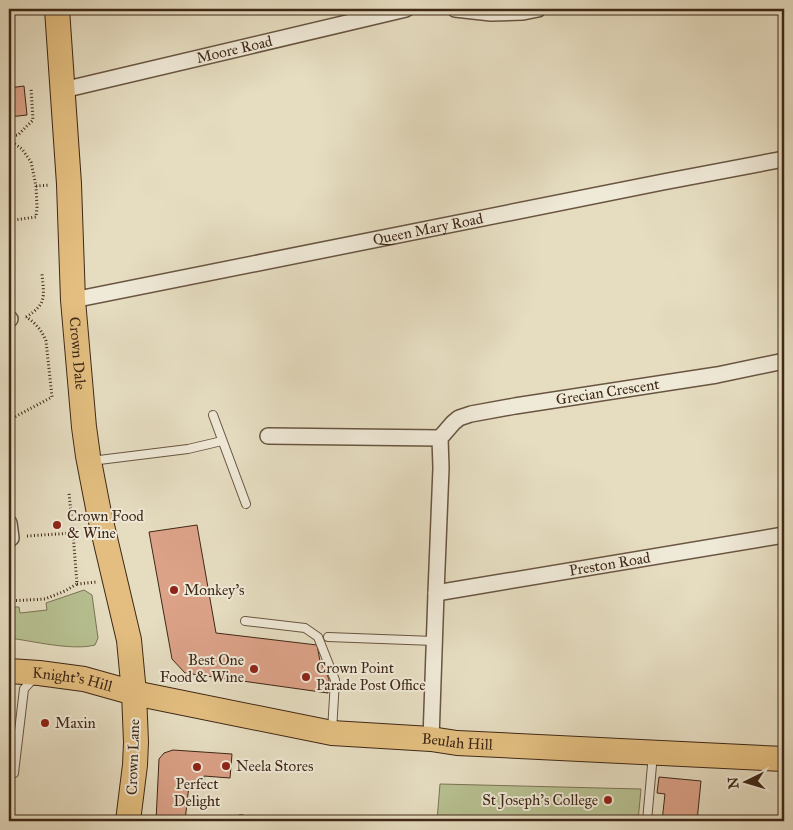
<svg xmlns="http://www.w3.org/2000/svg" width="793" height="830" viewBox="0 0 793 830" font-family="'IM FELL Great Primer',serif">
  <rect width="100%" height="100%" fill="#e6ddc1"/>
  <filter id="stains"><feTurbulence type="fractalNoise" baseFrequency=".004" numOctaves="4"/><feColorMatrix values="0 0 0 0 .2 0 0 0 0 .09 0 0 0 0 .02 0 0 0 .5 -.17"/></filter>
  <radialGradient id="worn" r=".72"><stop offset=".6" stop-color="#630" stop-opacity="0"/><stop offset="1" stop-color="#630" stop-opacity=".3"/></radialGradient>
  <g fill="#b7c091" stroke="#7b7454">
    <path d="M84,590L92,595L98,638L95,645C72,651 33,641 9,638V607H19L20,613L47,610L46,603Z"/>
    <path d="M440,784L641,789L638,821H437Z"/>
  </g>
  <g fill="#dca288" stroke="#3f2816">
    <path d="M24,86L27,115L9,117V88Z"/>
    <path d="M197,525L216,633L317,645L320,661L329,679L328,693L185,673L172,659L149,532Z"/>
    <path d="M173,750L232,754L230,778L204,776V786L189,785L185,821H156L159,759L164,753Z"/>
    <path d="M659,777L701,781L697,821H662L665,794L657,793Z"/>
  </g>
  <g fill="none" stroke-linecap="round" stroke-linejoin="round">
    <defs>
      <g id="service">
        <path d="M213,415L246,504"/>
        <path d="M91,461L188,449L222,441"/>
        <path d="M245,621L305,628L318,637L335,680L332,731"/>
        <path d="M328,637L434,641"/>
        <path d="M9,773H14L24,689L34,678"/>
        <path d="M240,821L241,819"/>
        <path d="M647,821L653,754"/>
      </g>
      <g id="minor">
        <path d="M455,9L491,13L523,12L538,9"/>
        <path id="s1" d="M63,90L406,9"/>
        <path id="s2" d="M73,300L663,182L784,159"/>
        <path d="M9,319H10"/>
        <path d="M268,436L440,438"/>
        <path d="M9,523L11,538"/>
        <path id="s3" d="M436,593L784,535"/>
        <path id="s4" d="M431,739L436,593L441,468L440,438L453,423L459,418L471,414L515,406L717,375L784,361"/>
      </g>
      <g id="primary">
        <path id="s5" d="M57,9L69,184L73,300L84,427L88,456L99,513L129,640L134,693L136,742L135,765L128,821"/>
        <path id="s6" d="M9,671L39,673L84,679L134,693L332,733L431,739L457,743L784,759"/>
      </g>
    </defs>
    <use href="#service" stroke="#695541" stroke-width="10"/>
    <use href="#minor" stroke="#695541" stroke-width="18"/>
    <use href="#primary" stroke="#3f2816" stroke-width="26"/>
    <g stroke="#3f2816" stroke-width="3" stroke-dasharray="1 2.5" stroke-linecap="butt">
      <path d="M9,136L18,135L33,120L31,88"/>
      <path d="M9,140L22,149L31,162L36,186L37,207L36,217L14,220L9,224"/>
      <path d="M36,186L50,185"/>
      <path d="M26,317C47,304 44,297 42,274"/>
      <path d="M9,420L52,397L46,341C42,331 36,323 26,317"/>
      <path d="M27,536L73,533"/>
      <path d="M77,584L96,582"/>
      <path d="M9,601L45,599L65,591L77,584L73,533L69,493"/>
    </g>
    <use href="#service" stroke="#efe9d7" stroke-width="8"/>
    <use href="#minor" stroke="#efe9d7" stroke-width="15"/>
    <use href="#primary" stroke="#e3be80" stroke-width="24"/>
  </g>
  <g fill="#8f2418" stroke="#efe9d7" stroke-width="2">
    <circle cx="57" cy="525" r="5"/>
    <circle cx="174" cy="590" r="5"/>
    <circle cx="254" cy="669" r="5"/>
    <circle cx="306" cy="677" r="5"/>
    <circle cx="45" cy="723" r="5"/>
    <circle cx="226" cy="766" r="5"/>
    <circle cx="197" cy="767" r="5"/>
    <circle cx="608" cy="800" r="5"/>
  </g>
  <g text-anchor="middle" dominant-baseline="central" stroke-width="4" stroke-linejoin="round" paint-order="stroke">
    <g font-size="15" fill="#3f2816" stroke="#efe9d7">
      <text stroke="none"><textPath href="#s1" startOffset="176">Moore Road</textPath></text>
      <text stroke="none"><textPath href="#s2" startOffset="362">Queen Mary Road</textPath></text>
      <text stroke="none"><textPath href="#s5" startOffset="345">Crown Dale</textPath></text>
      <text stroke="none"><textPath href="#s4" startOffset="480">Grecian Crescent</textPath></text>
      <text stroke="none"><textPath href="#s3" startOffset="176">Preston Road</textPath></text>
      <text stroke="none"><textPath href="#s6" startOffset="64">Knight's Hill</textPath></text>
      <text stroke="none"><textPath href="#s6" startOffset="455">Beulah Hill</textPath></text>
      <text transform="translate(133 757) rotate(-88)">Crown Lane</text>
    </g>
    <g font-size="15" fill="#3f2816" stroke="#efe9d7" text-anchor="start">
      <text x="67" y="516">Crown Food<tspan x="67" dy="17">&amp; Wine</tspan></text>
      <text x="184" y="590">Monkey's</text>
      <text x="244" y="660" text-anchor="end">Best One<tspan x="244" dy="17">Food &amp; Wine</tspan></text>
      <text x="316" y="668">Crown Point<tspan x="316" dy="17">Parade Post Office</tspan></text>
      <text x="55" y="723">Maxin</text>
      <text x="236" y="766">Neela Stores</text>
      <text x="197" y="784" text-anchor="middle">Perfect<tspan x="197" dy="17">Delight</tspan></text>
      <text x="598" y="800" text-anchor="end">St Joseph's College</text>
    </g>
  </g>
  <rect width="793" height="830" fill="none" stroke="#e6ddc1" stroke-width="30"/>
  <rect x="10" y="10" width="773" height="810" fill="none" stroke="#3f2816" stroke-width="2.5"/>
  <rect x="15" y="15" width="763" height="800" fill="none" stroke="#3f2816"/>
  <g transform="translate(746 782) rotate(265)" stroke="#efe9d7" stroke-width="4" paint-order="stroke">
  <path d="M0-4L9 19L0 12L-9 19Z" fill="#3f2816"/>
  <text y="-8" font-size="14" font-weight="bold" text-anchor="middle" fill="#3f2816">N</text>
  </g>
  <rect width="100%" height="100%" filter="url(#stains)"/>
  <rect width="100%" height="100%" fill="url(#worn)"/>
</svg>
